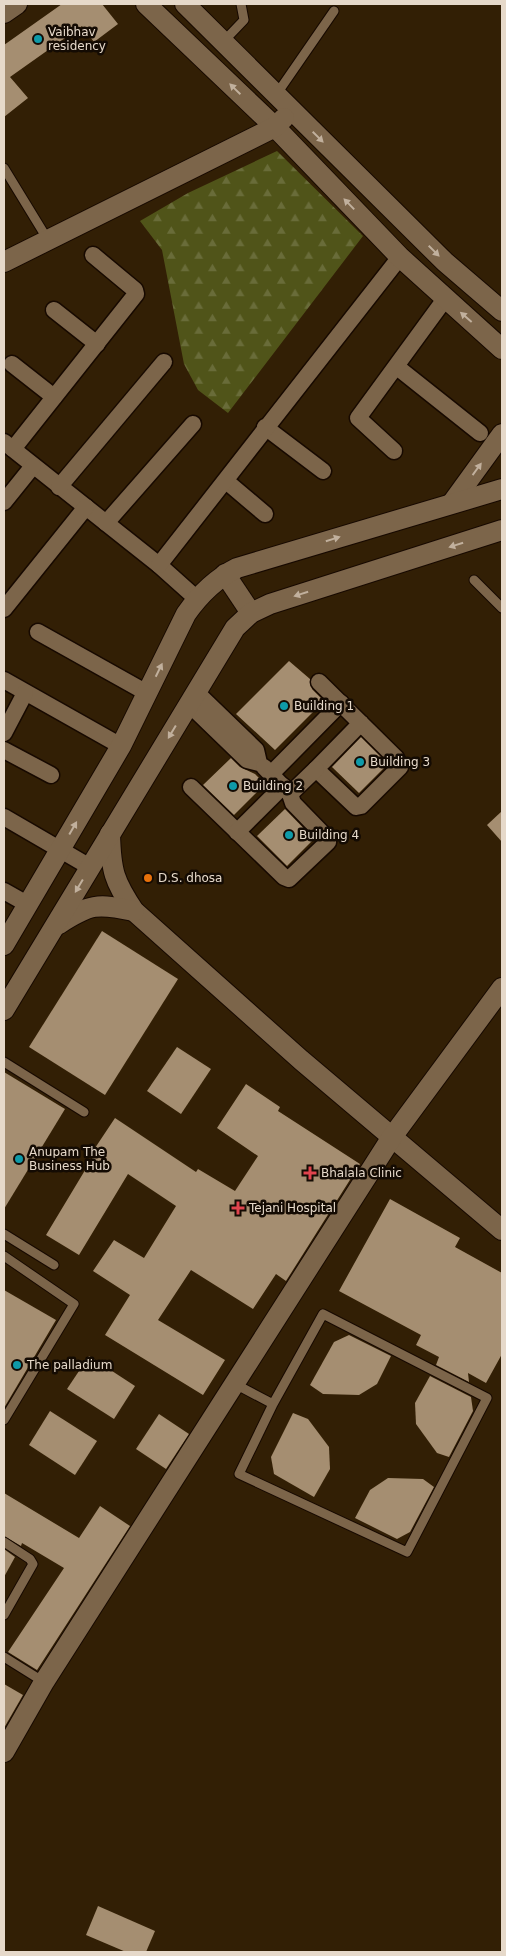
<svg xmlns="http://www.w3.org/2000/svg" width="506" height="1956" viewBox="0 0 506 1956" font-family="'DejaVu Sans',sans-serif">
  <defs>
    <pattern id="forest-firs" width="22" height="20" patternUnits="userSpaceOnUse" patternTransform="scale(1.25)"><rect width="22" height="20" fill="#505419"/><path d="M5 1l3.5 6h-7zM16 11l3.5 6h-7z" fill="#696c39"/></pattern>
  </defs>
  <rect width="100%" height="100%" fill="#321f05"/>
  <path fill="url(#forest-firs)" d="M277,151L363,236L228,413L198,390L184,364L162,250L140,221L188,193Z"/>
  <g fill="#a58e71">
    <path d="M62,4H102L118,24L94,42L82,26L10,77L28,98L4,117V45Z"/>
    <path d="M289,661L310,679L312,689L324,701L275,750L236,714Z"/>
    <path d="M361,737L388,764L359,793L332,767Z"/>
    <path d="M231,758L240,767L255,774L265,784L234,815L203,785Z"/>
    <path d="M285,809L314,839L287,866L257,836Z"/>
    <path d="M502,811V842L487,825Z"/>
    <path d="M102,931L178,979L105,1095L29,1047Z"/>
    <path d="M177,1047L211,1069L181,1114L147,1091Z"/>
    <path d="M4,1072L65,1109L4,1209Z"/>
    <path d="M246,1084L280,1107L278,1111L360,1164L286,1281L276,1274L253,1309L191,1270L158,1320L225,1360L203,1395L105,1335L130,1295L93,1271L114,1240L144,1258L176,1206L128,1174L79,1255L46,1235L96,1152L93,1151L115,1118L196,1172L198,1169L235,1191L258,1156L217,1128Z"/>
    <path d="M390,1199L460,1238L455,1247L502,1273V1354L486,1383L468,1373L469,1382L436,1365L439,1357L416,1345L421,1335L339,1291Z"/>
    <path d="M4,1290L56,1320L4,1408Z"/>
    <path d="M349,1335L391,1356L377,1384L359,1395L323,1394L310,1385L334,1342Z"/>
    <path d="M89,1356L135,1386L114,1419L67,1389Z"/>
    <path d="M430,1376L471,1397L473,1411L449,1457L437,1453L416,1424L415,1403Z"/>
    <path d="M50,1411L97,1441L75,1475L29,1445Z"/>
    <path d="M293,1413L308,1419L329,1447L330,1469L314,1497L274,1474L271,1457Z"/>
    <path d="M159,1414L189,1434L166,1469L136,1449Z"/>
    <path d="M388,1478L423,1479L434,1487L410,1532L397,1539L355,1518L370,1490Z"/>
    <path d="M4,1493L79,1538L100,1506L130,1526L37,1670L8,1652L64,1568L22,1543L21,1546L4,1536Z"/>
    <path d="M4,1549L15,1557L4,1577Z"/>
    <path d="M4,1684L23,1695L4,1728Z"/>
    <path d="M98,1906L155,1931L146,1952H126L86,1935Z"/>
  </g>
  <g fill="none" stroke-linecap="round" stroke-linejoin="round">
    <defs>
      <g id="service">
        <path d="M223,42L244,20L241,4"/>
        <path d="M276,95L334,11"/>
        <path d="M4,168L48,240"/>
        <path d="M474,580L502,608"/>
        <path d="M4,1062L84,1112"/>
        <path d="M4,1234L54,1265"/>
        <path d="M4,1256L74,1304L4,1420"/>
        <path d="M235,1384L273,1404L323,1314L487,1398L407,1552L239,1474L273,1404"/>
        <path d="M4,1542L30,1559L33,1564L4,1615"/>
        <path d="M4,1657L44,1682"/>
      </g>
      <g id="minor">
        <path d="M54,310L97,344"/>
        <path d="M12,364L54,397"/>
        <path d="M397,367L480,433"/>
        <path d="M265,427L323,471"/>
        <path d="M4,442L159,565L197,599"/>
        <path d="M13,449L136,294L135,290L93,255"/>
        <path d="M394,451L358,418L445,299"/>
        <path d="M226,481L265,514"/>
        <path d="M59,487L164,362"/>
        <path d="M4,502L33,466"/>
        <path d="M106,523L193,424"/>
        <path d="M159,565L400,257"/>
        <path d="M4,609L86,507"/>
        <path d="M38,632L147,693"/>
        <path d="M4,680L121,746"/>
        <path d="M319,682L396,758L400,767L361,806L356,807L316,769L361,723"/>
        <path d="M189,704L247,760L259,763L256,750L196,692"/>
        <path d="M4,733L25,693"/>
        <path d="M4,750L51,775"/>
        <path d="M264,767L290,794L316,769"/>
        <path d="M271,774L341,703"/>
        <path d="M191,787L284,877L289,879L328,842L326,837L293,803L290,794"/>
        <path d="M4,817L90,867"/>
        <path d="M237,832L283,786"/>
        <path d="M4,891L27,904"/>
      </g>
      <g id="tertiary">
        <path d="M146,4L275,127L400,257L502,349"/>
        <path d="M185,4L445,262L502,311"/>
        <path d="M4,13L17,4"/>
        <path d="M4,262L275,127L284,118"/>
        <path d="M452,503L502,434"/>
        <path d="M225,574L251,613"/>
        <path d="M110,834C111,871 114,881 134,911L301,1060L502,1230"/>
        <path d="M59,924C90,904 97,903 134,911"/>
        <path d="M4,945L121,746L186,614C200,594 215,579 237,568L502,489"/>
        <path d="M4,1010L235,628L251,613L270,604L502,530"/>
        <path d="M4,1752L44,1682L392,1137L502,988"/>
      </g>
    </defs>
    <use href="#service" stroke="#170900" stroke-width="11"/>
    <use href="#minor" stroke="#170900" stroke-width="19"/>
    <use href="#tertiary" stroke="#170900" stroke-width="22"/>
    <use href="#service" stroke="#7c654a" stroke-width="9"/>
    <use href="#minor" stroke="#7c654a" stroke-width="16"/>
    <use href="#tertiary" stroke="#7c654a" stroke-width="20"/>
  </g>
  <defs><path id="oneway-solid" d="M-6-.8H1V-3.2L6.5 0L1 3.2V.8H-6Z" transform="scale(1.25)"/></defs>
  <g fill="#c1b09d">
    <use href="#oneway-solid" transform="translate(235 89) rotate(-136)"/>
    <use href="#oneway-solid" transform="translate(318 137) rotate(45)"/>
    <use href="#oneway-solid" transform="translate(349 204) rotate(-134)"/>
    <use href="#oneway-solid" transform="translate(434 251) rotate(45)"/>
    <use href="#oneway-solid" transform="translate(466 317) rotate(-139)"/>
    <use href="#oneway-solid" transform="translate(477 469) rotate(-54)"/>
    <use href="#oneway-solid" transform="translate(333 539) rotate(-17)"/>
    <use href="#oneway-solid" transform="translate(456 545) rotate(162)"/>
    <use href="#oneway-solid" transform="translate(301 594) rotate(162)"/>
    <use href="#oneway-solid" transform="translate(159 670) rotate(-64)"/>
    <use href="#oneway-solid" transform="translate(172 732) rotate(121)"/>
    <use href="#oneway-solid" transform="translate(73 828) rotate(-60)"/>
    <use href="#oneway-solid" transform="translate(79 886) rotate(121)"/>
  </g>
  <g fill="#0f9aa8" stroke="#140b03" stroke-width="2">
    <circle cx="38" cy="39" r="5"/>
    <circle cx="284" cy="706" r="5"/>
    <circle cx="360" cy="762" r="5"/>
    <circle cx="233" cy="786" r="5"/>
    <circle cx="289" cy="835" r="5"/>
    <circle cx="19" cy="1159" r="5"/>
    <circle cx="17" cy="1365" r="5"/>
  </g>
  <circle fill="#e8710a" stroke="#140b03" stroke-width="2" cx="148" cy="878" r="5"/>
  <g fill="#e0444e" stroke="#140b03" stroke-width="2">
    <path d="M307.5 1165.5h5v5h5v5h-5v5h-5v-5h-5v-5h5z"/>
    <path d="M235.5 1200.5h5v5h5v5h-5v5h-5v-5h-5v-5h5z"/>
  </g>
  <g text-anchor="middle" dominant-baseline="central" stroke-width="5" stroke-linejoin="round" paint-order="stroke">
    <g font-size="12" fill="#e6d9ca" stroke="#140b03" text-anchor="start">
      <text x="48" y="32">Vaibhav<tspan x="48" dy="14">residency</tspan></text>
      <text x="294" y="706">Building 1</text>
      <text x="370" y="762">Building 3</text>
      <text x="243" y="786">Building 2</text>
      <text x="299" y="835">Building 4</text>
      <text x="158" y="878">D.S. dhosa</text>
      <text x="29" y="1152">Anupam The<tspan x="29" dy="14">Business Hub</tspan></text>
      <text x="321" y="1173">Bhalala Clinic</text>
      <text x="249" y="1208">Tejani Hospital</text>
      <text x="27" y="1365">The palladium</text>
    </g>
  </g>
  <rect width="506" height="1956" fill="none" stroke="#e6d9ca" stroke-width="10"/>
</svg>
